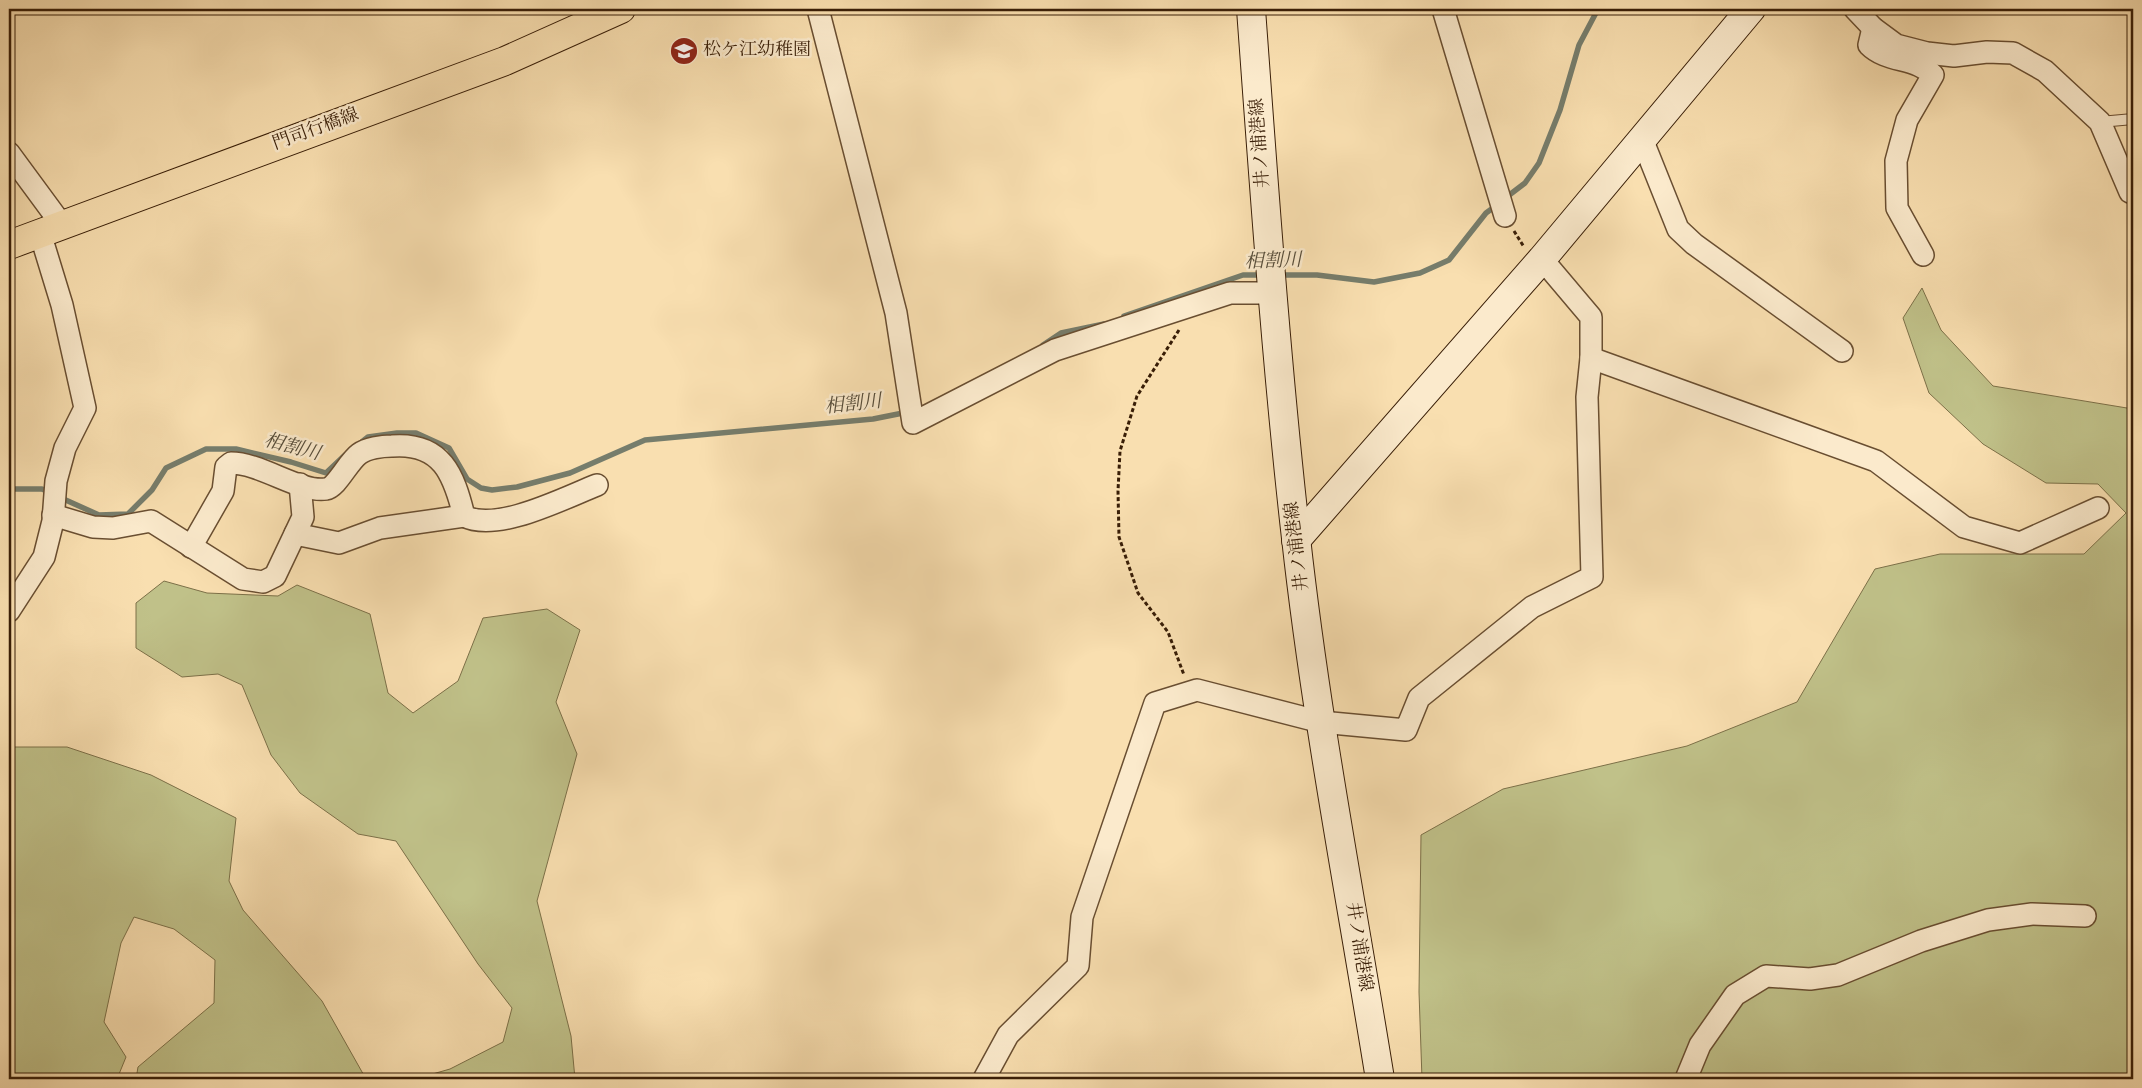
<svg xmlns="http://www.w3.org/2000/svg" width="2142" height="1088" viewBox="0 0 2142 1088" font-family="'Sorts Mill Goudy','Noto Serif JP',serif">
  <rect width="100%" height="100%" fill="#f9dfb0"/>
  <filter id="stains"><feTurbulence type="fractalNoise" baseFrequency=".004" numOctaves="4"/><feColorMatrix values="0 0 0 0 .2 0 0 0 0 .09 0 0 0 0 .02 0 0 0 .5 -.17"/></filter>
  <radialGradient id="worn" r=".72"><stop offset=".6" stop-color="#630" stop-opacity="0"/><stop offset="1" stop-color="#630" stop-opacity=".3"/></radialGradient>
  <g fill="#c0c189" stroke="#7c7048">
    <path d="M1922,288L1941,330L1993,386L2133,409V1079H1422L1419,992L1421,835L1503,789L1687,746L1797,702L1875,569L1940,554H2084L2126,513L2098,484L2046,483L1983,444L1929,393L1903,318Z"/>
    <path d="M164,581L207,593L278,596L297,585L370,614L388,693L413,713L458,681L483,618L547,609L580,630L556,702L577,754L537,901L571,1036L575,1079H415L450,1069L503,1042L512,1008L478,964L396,841L358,834L300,793L271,755L242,685L218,674L182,677L136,648V603Z"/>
    <path d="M9,747H67L151,775L236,818L229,881L243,910L322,1001L366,1079H136L138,1067L214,1003L215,960L174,929L134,917L121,943L104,1022L126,1057L117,1079H9Z"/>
  </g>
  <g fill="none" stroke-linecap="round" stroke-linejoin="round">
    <g stroke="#767d6c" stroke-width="5.5">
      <path d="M1504,199L1525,183L1539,163L1560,110L1579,45L1598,9"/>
      <path d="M1278,275H1317L1374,282L1420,273L1449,260L1486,213L1497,205"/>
      <path d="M1124,316L1243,275H1263"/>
      <path d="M1043,345L1061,333L1104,324"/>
      <path d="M358,445L368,437L397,433H416L449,448L467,479L481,488L492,490L517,487L570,473L645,440L873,419L908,412"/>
      <path d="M9,489H42L51,493"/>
      <path d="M59,497L99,515L128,514L152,490L166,468L206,449H236L291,462L326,473L345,455"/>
    </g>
    <defs>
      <path id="lane" d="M2100,122L2133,119"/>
      <g id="street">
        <path d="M818,9L896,313L913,423L1055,350L1230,293H1271"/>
        <path d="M1443,9L1505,216"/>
        <path d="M1855,9L1873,28L1896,45L1927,53L1954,56L1987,52L2013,53L2045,71L2100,122L2130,192"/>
        <path d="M1873,28L1869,45C1887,63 1916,57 1933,75L1907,120L1896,161L1897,208L1923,255"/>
        <path d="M1642,139L1678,229L1694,244L1842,351"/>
        <path d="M9,153L62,225"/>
        <path d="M1591,358L1876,461L1964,527L2020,543L2098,508"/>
        <path d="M53,515L93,527L113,528L151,521L243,579L263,582L275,576L303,517L300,484"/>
        <path d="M295,534L339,543L380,528L464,516"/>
        <path d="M191,547L223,491L226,467L231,463C261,463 300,493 326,489C337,487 348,462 359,454C367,448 382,446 392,446C442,442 454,475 464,516C497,533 564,498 597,485"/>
        <path d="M9,611L44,557L53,521L56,481L65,448L85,408L62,305L40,233"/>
        <path d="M984,1079L1008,1035L1078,966L1082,917L1155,703L1197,690L1321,722L1406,730L1419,698L1532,607L1592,577L1587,397L1591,358V317L1542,259"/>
        <path d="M1686,1079L1700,1045L1735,995L1766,976L1810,979L1838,975L1921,941L1988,920L2032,914L2085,916"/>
      </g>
      <g id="secondary">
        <path d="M1251,9C1264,186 1276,362 1296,538C1316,719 1351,899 1380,1079"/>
        <path d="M1296,540L1542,259L1751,9"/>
      </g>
      <path id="primary" d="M9,245L505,61L621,9"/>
    </defs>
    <use href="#lane" stroke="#694e31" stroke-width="12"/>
    <use href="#street" stroke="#694e31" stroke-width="24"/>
    <use href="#secondary" stroke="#391e07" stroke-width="30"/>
    <use href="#primary" stroke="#391e07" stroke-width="30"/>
    <g stroke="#391e07" stroke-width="3" stroke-dasharray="4 2.5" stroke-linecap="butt">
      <path d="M1514,231L1524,247"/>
      <path d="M1179,330L1137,396L1120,451L1118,491L1119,537L1138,593L1168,632L1184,675"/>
    </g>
    <use href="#lane" stroke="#fbeacc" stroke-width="10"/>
    <use href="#street" stroke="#fbeacc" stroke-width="21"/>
    <use href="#secondary" stroke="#fbeacc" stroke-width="28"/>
    <use href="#primary" stroke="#f9dfb0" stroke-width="28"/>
  </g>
  <defs>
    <symbol id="school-disc" viewBox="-11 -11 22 22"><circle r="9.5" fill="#8f2418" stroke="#fbeacc"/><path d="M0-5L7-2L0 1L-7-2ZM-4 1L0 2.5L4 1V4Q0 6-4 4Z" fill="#fff"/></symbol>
  </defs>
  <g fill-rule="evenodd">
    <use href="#school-disc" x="668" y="35" width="32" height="32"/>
  </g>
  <g text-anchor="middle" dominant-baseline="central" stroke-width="5" stroke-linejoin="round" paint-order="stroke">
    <g font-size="18" fill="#391e07" stroke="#fbeacc" text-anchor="start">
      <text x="703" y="51">松ケ江幼稚園</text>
    </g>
    <g font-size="18" fill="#391e07" stroke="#fbeacc">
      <text transform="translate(316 130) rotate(-20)">門司行橋線</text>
      <text transform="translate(1261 143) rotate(-94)">井ノ浦港線</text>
      <text transform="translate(1298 546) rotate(-97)">井ノ浦港線</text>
      <text transform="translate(1358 947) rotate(81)">井ノ浦港線</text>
    </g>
    <g font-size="19" font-style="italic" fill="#574d3a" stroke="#fbeacc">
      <text transform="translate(1273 262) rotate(-2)">相割川</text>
      <text transform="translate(853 405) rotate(-6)">相割川</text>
      <text transform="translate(292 448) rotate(15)">相割川</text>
    </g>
  </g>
  <rect width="2142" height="1088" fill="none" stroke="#f9dfb0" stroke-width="30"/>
  <rect x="10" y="10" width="2122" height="1068" fill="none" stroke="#391e07" stroke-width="2.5"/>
  <rect x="15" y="15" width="2112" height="1058" fill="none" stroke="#391e07"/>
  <rect width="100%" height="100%" filter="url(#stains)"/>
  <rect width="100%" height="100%" fill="url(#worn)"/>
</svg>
